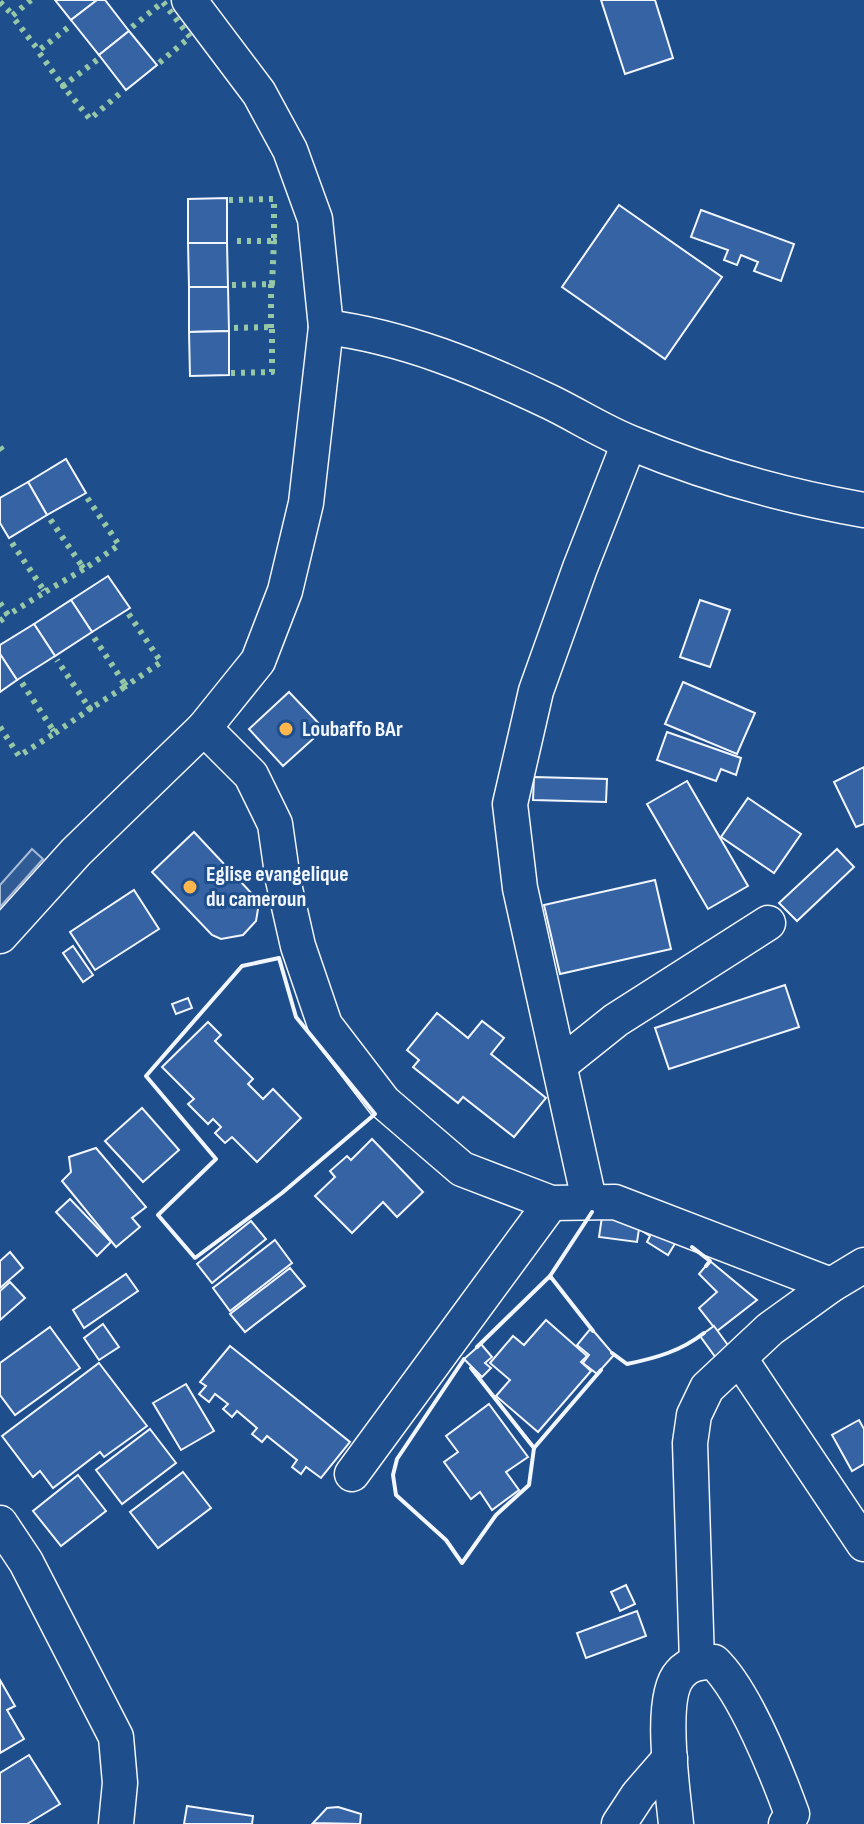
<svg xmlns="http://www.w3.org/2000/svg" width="864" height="1824" viewBox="0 0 864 1824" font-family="'Sofia Sans Condensed',sans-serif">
  <rect width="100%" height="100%" fill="#1f4e8c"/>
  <path fill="#305b95" stroke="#a8bbd7" stroke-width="2" d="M32,849L43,859L0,907V885Z"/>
  <g fill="#3563a3" stroke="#f2f6ff" stroke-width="2">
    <path d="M55,0H97L71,20Z"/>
    <path d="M97,0H105L129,31L99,55L71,20Z"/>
    <path d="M601,0H655L673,58L625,74Z"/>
    <path d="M129,31L157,65L126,90L99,55Z"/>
    <path d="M227,198V243H188V199Z"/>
    <path d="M619,205L722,277L665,359L562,287Z"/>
    <path d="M701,210L794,244L781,281L754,271L758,262L741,255L737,265L724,260L728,250L691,237Z"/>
    <path d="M188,243H227L228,287H189Z"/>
    <path d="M189,287H228L229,331L189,332Z"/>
    <path d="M229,331V375L190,376L189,332Z"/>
    <path d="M66,459L86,493L47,515L28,482Z"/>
    <path d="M28,482L47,515L9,538L0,523V498Z"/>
    <path d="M108,576L130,608L92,632L71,600Z"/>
    <path d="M71,600L92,632L55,656L34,624Z"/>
    <path d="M700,600L730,610L710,667L680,657Z"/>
    <path d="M34,624L55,656L17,680L0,654V645Z"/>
    <path d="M0,654L17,680L0,692Z"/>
    <path d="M683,682L755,713L737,754L665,724Z"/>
    <path d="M289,692L324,729L283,766L249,729Z"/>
    <path d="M667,732L741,758L736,775L721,769L716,781L657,760Z"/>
    <path d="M864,767V824L856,827L834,782Z"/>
    <path d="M534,777L607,779L606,802L533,800Z"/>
    <path d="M687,781L748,886L708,909L647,804Z"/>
    <path d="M748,798L801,834L774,873L721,837Z"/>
    <path d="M194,832L255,897L258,909L256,921L243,935L221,939L212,935L152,872Z"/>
    <path d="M837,849L854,867L797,921L779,903Z"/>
    <path d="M655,880L671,949L560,974L544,905Z"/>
    <path d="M134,890L159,929L95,970L70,932Z"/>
    <path d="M73,946L93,975L83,982L63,953Z"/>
    <path d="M785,985L799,1027L669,1069L655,1028Z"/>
    <path d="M188,998L192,1008L176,1014L172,1004Z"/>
    <path d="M437,1013L468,1038L482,1021L504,1038L491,1054L546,1098L514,1137L463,1097L458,1103L413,1067L419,1060L407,1050Z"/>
    <path d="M208,1022L221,1035L215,1041L253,1079L248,1084L263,1099L273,1089L301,1118L257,1162L232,1137L225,1143L215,1133L221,1127L213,1119L208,1124L188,1104L194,1099L162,1067Z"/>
    <path d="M142,1108L179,1150L143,1182L105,1141Z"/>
    <path d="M372,1139L423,1192L397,1217L383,1202L352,1233L315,1196L335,1177L330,1171L347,1156L351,1160Z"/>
    <path d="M96,1148L146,1207L132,1218L140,1227L116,1247L62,1181L71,1172L69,1157Z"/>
    <path d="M70,1199L111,1242L97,1256L56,1212Z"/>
    <path d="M603,1210L640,1223L637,1242L599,1237Z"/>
    <path d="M251,1221L266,1239L212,1283L197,1264Z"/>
    <path d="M647,1221L679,1237L668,1255L647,1242L650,1236L642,1231Z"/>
    <path d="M275,1240L292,1263L230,1311L213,1288Z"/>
    <path d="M10,1252L23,1268L0,1288V1261Z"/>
    <path d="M710,1261L757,1300L717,1331L699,1308L717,1292L699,1274Z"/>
    <path d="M290,1268L305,1286L245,1332L230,1314Z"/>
    <path d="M126,1274L138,1291L84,1328L73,1310Z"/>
    <path d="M10,1282L25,1298L0,1320V1291Z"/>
    <path d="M546,1320L587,1356L581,1362L591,1371L538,1432L496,1396L510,1380L490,1363L513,1336L524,1345Z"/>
    <path d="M103,1324L119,1347L99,1360L84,1338Z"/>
    <path d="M714,1326L730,1348L716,1358L700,1336Z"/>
    <path d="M50,1327L80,1368L15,1415L0,1395V1363Z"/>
    <path d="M591,1328L614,1355L597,1374L583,1363L589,1355L577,1345Z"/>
    <path d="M481,1344L492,1357L485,1363L491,1368L482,1377L464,1359Z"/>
    <path d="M230,1346L350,1442L321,1478L306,1467L301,1474L292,1467L297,1460L267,1436L262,1442L252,1434L257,1428L237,1411L232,1417L223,1409L228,1404L215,1394L209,1402L199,1394L206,1386L200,1382Z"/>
    <path d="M99,1363L147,1426L104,1457L100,1452L53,1488L40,1471L33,1477L2,1436Z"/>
    <path d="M186,1384L214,1431L181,1450L153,1403Z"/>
    <path d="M489,1404L528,1457L506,1472L519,1490L492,1510L480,1492L471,1499L444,1462L458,1452L446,1436Z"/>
    <path d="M859,1420L864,1429V1464L852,1471L832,1435Z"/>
    <path d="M150,1429L176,1463L122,1504L96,1470Z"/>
    <path d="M183,1472L211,1508L158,1548L130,1512Z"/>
    <path d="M78,1475L106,1511L61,1546L33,1511Z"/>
    <path d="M626,1585L635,1604L620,1611L611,1592Z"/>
    <path d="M637,1611L646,1636L586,1658L577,1633Z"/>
    <path d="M0,1680L15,1706L7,1710L24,1739L0,1753Z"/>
    <path d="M29,1755L60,1804L27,1824H0V1773Z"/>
    <path d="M187,1806L253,1816L252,1824H184Z"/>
    <path d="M338,1807L361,1814L360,1824L313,1823L327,1808Z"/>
  </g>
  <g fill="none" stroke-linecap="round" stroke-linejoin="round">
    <defs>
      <g id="minor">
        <path d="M326,327C404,337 479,368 550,402C577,415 603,432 631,443C706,474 784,496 864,510"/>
        <path d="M204,728L251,775L275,824L283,880L298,946L325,1025L384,1102L462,1169L551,1203L615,1202L831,1285"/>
        <path d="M0,936L76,852L204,728L258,661L285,591L306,503L326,327L315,219L290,150L259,93L189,0"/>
        <path d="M561,1064L616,1020L768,923"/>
        <path d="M589,1200L520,888L510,804L536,691L580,568L629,443"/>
        <path d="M740,1359L864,1544"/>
        <path d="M352,1474L551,1203"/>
        <path d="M0,1523L26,1562L116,1737L120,1783L116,1824"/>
        <path d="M697,1662L690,1443L694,1415L707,1388L770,1329L831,1285L864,1265"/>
        <path d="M619,1824L638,1795L670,1758"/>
        <path d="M676,1824C673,1791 658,1698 680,1674C689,1663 701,1662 714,1662C745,1692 777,1773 792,1814L786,1824"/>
      </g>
    </defs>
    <use href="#minor" stroke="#f2f6ff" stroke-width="37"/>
    <use href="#minor" stroke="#1f4e8c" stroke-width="34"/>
    <g stroke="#97c8a6" stroke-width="6" stroke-dasharray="4 6" stroke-linecap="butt">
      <path d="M31,0L12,16L39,51"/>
      <path d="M0,2L13,15"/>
      <path d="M132,27L163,2L190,37L159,63"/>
      <path d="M97,60L63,86L90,119L124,90"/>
      <path d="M66,84L63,86L38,51L70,26"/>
      <path d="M229,200L274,199V241H232"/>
      <path d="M271,284V328"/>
      <path d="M232,285L272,284L274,241H272"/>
      <path d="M231,373L272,372V327L232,328"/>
      <path d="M0,447L3,451L0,453"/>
      <path d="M12,543L45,592L84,569L50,519"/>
      <path d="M81,565L84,569L119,545L86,496"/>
      <path d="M0,603L8,615L45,592L43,589"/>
      <path d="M0,621L8,615L6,613"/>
      <path d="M22,683L55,733L90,709L57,660"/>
      <path d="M124,683L126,686L161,662L128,613"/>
      <path d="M88,706L90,709L126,686L93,636"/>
      <path d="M0,727L19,756L55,733L52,729"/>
    </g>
    <g stroke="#f2f6ff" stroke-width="4">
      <path d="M279,958L296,1017L375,1114L282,1193L195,1258L158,1215L216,1159L146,1076L242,966Z"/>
      <path d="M692,1247L710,1261L706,1266"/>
      <path d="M551,1278L550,1276L592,1212"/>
      <path d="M477,1347L550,1276L593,1331"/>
      <path d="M612,1353L627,1364C656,1358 681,1351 704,1333"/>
      <path d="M464,1359L397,1459L393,1475L396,1495L446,1540L462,1563L496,1515L529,1485L534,1448L601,1370"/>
      <path d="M471,1368L534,1448"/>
    </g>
  </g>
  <g fill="#ffb74d" stroke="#1f4e8c" stroke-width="3">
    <circle cx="286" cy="729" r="8"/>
    <circle cx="190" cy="887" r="8"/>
  </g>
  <g text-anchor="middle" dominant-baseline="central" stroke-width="6" stroke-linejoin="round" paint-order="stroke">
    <g font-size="22" font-weight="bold" fill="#f2f6ff" stroke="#1f4e8c" text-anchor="start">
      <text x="302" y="729">Loubaffo BAr</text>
      <text x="206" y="874">Eglise evangelique<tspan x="206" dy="25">du cameroun</tspan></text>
    </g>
  </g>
</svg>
